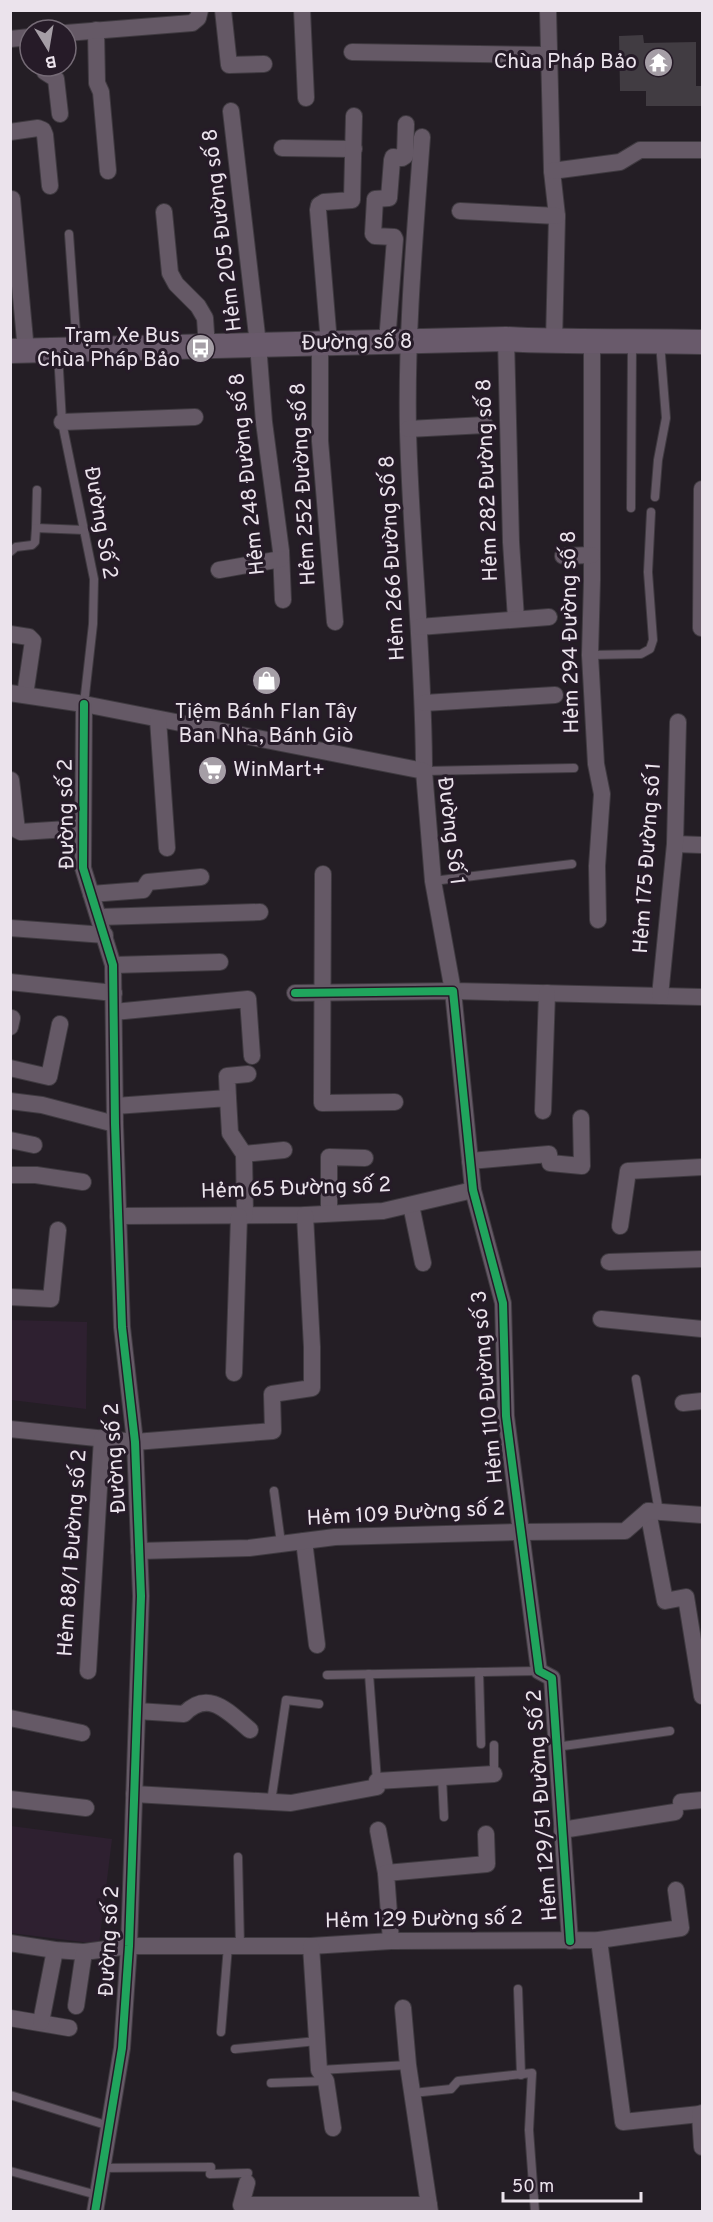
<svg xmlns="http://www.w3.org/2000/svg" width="713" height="2222" viewBox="0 0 713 2222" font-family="Overpass,sans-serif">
  <rect width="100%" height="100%" fill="#241e25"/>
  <g fill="#2e2030">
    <path d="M11,1320L87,1322L86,1409L11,1400Z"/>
    <path d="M11,1826L112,1839L99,1944L11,1933Z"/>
  </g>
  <path fill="#413c42" d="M643,35L644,43L696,42V86H702V106H646V91H620L619,36Z"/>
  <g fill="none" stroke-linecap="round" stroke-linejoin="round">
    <defs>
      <g id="lane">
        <path d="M69,234L77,348"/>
        <path d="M58,353L62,422L94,579L93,624L84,704"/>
        <path d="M655,497L658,460L666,418L660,343"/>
        <path d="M631,508L632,343"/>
        <path d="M36,528L37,490"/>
        <path d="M10,552L16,547L32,545L35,542L36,528L84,530"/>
        <path d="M590,655L641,654L650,649L653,640L648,572L651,512"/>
        <path d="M424,771L574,768"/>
        <path d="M433,881L572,864"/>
        <path d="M636,1379L659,1512"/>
        <path d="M274,1491L281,1543"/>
        <path d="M479,1672L481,1744"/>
        <path d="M369,1674L377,1781"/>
        <path d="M327,1675L539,1671"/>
        <path d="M494,1745V1774"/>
        <path d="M556,1747L670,1731"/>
        <path d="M442,1777L444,1817"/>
        <path d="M271,1802L286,1700L319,1704"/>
        <path d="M238,1857L240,1946"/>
        <path d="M518,1989L521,2075"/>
        <path d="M221,2032L228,1946"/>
        <path d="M235,2049L317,2041"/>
        <path d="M320,2070L408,2065"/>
        <path d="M271,2083L326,2081"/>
        <path d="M413,2093L451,2089L458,2081L532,2073L529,2130L535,2212"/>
        <path d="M10,2095L109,2126"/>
        <path d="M102,2168L211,2167L210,2174L248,2173"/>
        <path d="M10,2171L97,2195"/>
      </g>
      <g id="street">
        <path d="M223,10L229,65L264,64"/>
        <path d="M302,10L306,98"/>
        <path d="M548,10L552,171L557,216L554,342"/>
        <path d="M96,30L97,83L101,92L108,171"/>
        <path d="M66,33L192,23L198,18L200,10"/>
        <path d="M10,39L30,37"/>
        <path d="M352,52L548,55"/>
        <path d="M45,66V72L56,79L60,114"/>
        <path d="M231,111L258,344L264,422L281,551L283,600"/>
        <path d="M10,132L38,128L43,130L45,135L50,186"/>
        <path d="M422,137C415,234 406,333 408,431C411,545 424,658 424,771"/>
        <path d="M282,148L354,149"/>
        <path d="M552,171L620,162L640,150H702"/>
        <path d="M12,199L26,351"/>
        <path d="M460,211L557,216"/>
        <path d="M164,212L170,273L176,284L198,306L205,318L207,348"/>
        <path d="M506,339L511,542L516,619"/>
        <path d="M387,342L395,239L394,237L375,236L373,234L375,199L389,198L392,160L393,157L402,158L405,156L406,124"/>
        <path d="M592,342V580L590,655L596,764L602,794L597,866L598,920"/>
        <path d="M320,343V441L335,622"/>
        <path d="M329,343L318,210L319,205L324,202L352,200L354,116"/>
        <path d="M62,422L195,417"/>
        <path d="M408,429L485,425"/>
        <path d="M563,556L592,555"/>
        <path d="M219,570L281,559"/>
        <path d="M419,627L549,617"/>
        <path d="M701,628L702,489"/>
        <path d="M10,634L29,637L33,641L25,695"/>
        <path d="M10,693L84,704L424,771L433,881L453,991L702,997"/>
        <path d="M424,703L555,695"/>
        <path d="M84,704L83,868L113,965L115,1124L122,1327L135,1442L141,1596L129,1946L122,2048L95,2212"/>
        <path d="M158,719L167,848"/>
        <path d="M11,780L17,830L21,832L83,828"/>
        <path d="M675,844L702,845"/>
        <path d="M323,874L322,1103L395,1102"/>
        <path d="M91,894L143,890L148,882L201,877"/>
        <path d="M99,917L260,912"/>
        <path d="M10,928L105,935"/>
        <path d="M113,965L220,962"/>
        <path d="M10,982L114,993"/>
        <path d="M295,993L453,991L473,1190L503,1303L506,1416L539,1671L552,1678L570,1941"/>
        <path d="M660,996L675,844L678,722"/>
        <path d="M114,1012L248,999L252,1056"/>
        <path d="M10,1027L12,1018"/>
        <path d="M10,1068L49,1077L60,1024"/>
        <path d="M228,1098L227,1076L248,1074"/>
        <path d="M10,1101L42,1105L115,1124"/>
        <path d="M115,1106L228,1098L230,1133L244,1154"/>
        <path d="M543,1111L547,993"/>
        <path d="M10,1140L34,1145"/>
        <path d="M470,1161L549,1154L550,1163L582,1166L581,1118"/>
        <path d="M10,1175H36L83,1182"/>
        <path d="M411,1205L423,1263"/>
        <path d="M329,1213V1157L365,1158"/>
        <path d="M118,1216L305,1215L383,1211L473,1190"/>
        <path d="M245,1216L244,1154L284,1150"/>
        <path d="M620,1226L628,1171L702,1167"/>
        <path d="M609,1262L702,1259"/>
        <path d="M10,1297L51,1299L58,1230"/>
        <path d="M601,1319L702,1329"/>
        <path d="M234,1373L239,1216"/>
        <path d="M683,1403L702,1401"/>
        <path d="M10,1429L135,1442L273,1431L272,1394L312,1388V1347L305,1215"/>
        <path d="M648,1511L665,1601L686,1597L702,1696"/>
        <path d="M304,1541L317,1645"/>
        <path d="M139,1551L249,1548L335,1537L519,1532L625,1531L648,1511L702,1515"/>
        <path d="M88,1671L102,1438"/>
        <path d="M137,1711L184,1714C209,1688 229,1713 250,1730"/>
        <path d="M10,1718L82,1733"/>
        <path d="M134,1794L291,1803L377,1787V1781L494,1774"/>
        <path d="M10,1799L86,1808"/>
        <path d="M681,1802L702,1800"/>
        <path d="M378,1830L386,1873"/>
        <path d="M562,1830L675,1812"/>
        <path d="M599,1940L623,2122L700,2114"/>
        <path d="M391,1941L386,1873L487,1864L486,1834"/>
        <path d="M10,1943L55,1950L84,1952L129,1946H311L391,1941L599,1940L681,1928L676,1890"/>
        <path d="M311,1946L319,2070L326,2081L333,2128"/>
        <path d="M76,2006L84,1952"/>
        <path d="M403,2008L408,2065L430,2212"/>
        <path d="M10,2018L69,2028"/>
        <path d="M41,2022L55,1950"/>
        <path d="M702,2113L700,2114L702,2147"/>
        <path d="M247,2183L241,2205H429"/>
      </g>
      <path id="secondary" d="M10,351L506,339C572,343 637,340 702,342"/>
    </defs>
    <use href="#lane" stroke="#3f3a40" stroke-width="10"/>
    <use href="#street" stroke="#3f3a40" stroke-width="18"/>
    <use href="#secondary" stroke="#3f3a40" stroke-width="26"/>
    <use href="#lane" stroke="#655966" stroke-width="8"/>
    <use href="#street" stroke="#655966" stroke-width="16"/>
    <use href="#secondary" stroke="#695a6b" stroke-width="24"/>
    <defs>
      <g id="cycleway">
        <path d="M84,704L83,868L113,965L115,1124L122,1327L135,1442L141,1596L129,1946L122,2048L95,2212"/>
        <path d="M295,993L453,991L473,1190L503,1303L506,1416L539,1671L552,1678L570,1941"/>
      </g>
    </defs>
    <use href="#cycleway" stroke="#261b28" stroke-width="11"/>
    <use href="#cycleway" stroke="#20a55d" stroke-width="8"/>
  </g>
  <defs>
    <symbol id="temple-disc" viewBox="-11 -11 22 22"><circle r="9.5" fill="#a59ea6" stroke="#261b28"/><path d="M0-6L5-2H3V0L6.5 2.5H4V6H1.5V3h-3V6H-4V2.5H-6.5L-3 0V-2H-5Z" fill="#fff"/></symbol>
    <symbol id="bus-disc" viewBox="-11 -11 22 22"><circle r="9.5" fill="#a59ea6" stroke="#261b28"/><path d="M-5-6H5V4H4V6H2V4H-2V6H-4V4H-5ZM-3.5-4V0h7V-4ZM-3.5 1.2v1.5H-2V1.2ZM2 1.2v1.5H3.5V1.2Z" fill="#fff"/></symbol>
    <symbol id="shop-disc" viewBox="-11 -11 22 22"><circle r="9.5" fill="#a59ea6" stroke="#261b28"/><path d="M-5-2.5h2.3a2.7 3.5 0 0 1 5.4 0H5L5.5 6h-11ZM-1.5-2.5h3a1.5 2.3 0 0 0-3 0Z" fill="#fff"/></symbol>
    <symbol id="supermarket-disc" viewBox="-11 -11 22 22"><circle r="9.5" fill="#a59ea6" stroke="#261b28"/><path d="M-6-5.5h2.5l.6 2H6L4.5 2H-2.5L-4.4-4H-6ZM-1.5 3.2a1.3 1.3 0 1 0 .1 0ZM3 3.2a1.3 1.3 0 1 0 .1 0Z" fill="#fff"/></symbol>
  </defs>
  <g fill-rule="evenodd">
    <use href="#temple-disc" x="642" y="46" width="33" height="33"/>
    <use href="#bus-disc" x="184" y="332" width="33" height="33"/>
    <use href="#shop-disc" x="250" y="664" width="33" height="33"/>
    <use href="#supermarket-disc" x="196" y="754" width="33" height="33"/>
  </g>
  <g text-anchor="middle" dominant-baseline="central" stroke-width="6" stroke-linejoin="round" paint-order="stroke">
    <g font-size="21" fill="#ebe3ec" stroke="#261b28" text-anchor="end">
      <text x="637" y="62">Chùa Pháp Bảo</text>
      <text x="180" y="336">Trạm Xe Bus<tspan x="180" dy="24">Chùa Pháp Bảo</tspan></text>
      <text x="266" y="712" text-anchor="middle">Tiệm Bánh Flan Tây<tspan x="266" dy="24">Ban Nha, Bánh Giò</tspan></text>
      <text x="233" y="770" text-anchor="start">WinMart+</text>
    </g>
    <g font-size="21" fill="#ebe3ec" stroke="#261b28">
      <text transform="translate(223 230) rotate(-97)">Hẻm 205 Đường số 8</text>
      <text transform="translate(357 343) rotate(-1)">Đường số 8</text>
      <text transform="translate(248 474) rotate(-96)">Hẻm 248 Đường số 8</text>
      <text transform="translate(488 480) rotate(-92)">Hẻm 282 Đường số 8</text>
      <text transform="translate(304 484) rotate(-93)">Hẻm 252 Đường số 8</text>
      <text transform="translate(100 523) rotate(80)">Đường Số 2</text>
      <text transform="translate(393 558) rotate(-93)">Hẻm 266 Đường Số 8</text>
      <text transform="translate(571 632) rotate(-91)">Hẻm 294 Đường số 8</text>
      <text transform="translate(67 814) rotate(-91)">Đường số 2</text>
      <text transform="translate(450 831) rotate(83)">Đường Số 1</text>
      <text transform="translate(648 858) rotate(-86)">Hẻm 175 Đường số 1</text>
      <text transform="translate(296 1189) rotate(-2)">Hẻm 65 Đường số 2</text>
      <text transform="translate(488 1387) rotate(-95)">Hẻm 110 Đường số 3</text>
      <text transform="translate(116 1458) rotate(-94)">Đường số 2</text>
      <text transform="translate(406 1514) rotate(-3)">Hẻm 109 Đường số 2</text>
      <text transform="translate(73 1553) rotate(-86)">Hẻm 88/1 Đường số 2</text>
      <text transform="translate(543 1805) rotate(-94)">Hẻm 129/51 Đường Số 2</text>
      <text transform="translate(424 1920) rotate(-1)">Hẻm 129 Đường số 2</text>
      <text transform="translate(110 1941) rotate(-87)">Đường số 2</text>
    </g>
  </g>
  <rect width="713" height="2222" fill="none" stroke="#ebe3ec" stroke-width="24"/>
  <g transform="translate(48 48) rotate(169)"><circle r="28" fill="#261b28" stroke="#756b76" stroke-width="1.5"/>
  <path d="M0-4.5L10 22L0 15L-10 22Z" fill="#a59ea6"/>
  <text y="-9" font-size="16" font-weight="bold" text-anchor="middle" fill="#ebe3ec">B</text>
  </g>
  <path d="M503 2192v9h138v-9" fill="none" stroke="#ebe3ec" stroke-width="3"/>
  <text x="512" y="2192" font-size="18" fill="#ebe3ec" stroke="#261b28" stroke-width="4.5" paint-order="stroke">50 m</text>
</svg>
